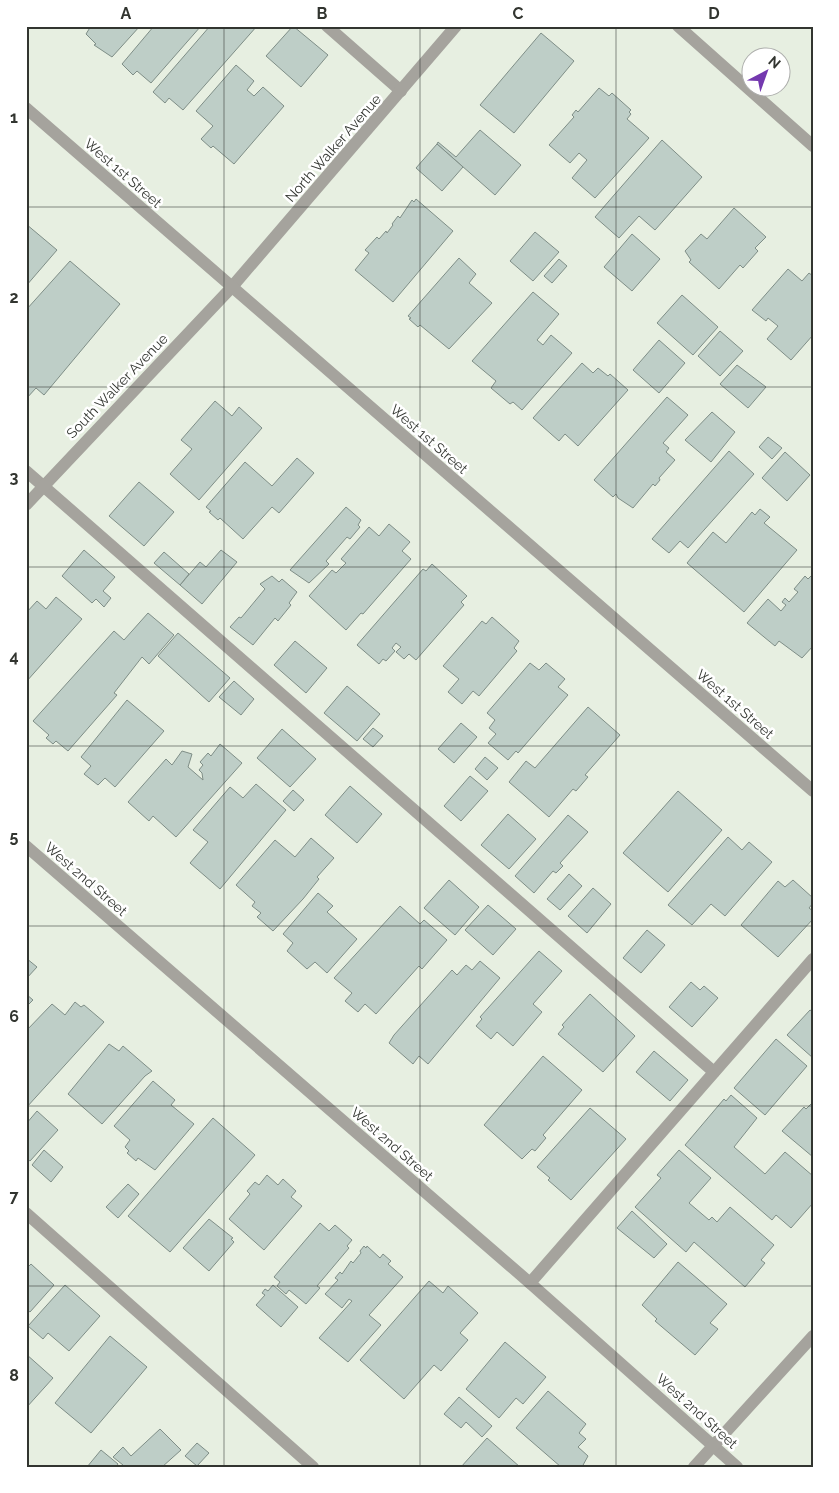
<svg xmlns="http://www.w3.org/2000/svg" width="839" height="1493" viewBox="0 0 839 1493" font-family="Raleway,sans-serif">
  <rect width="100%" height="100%" fill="#e7efe1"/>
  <g fill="#becec7" stroke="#7f8e87">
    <path d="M91,26H140L112,57L94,45L96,44L86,34Z"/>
    <path d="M154,26H201L151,83L137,71L133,75L122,64Z"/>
    <path d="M210,26H257L183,110L169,98L165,103L153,92Z"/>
    <path d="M293,26L328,55L301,87L266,56Z"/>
    <path d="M541,33L574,61L514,133L480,105Z"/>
    <path d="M236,65L254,81L247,90L254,96L263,87L284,106L234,164L213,146L211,148L201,139L213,126L196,111Z"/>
    <path d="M599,88L609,96L612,93L631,110L629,112L631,114L627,119L649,138L595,198L572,178L587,160L579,153L570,163L549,145L574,117L572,115L576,110L578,112Z"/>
    <path d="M480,130L521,165L495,195L437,144L438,142L456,157Z"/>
    <path d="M662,140L702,177L655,230L639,216L619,238L595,217Z"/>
    <path d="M437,144L463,167L442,191L416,168Z"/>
    <path d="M416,199L453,231L393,302L355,270L369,253L365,250L377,237L379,239L386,231L387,233L393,225L392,224L398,216L400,218L412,200L414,202Z"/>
    <path d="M734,208L766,237L755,248L758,251L743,268L740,265L719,289L689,262L691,260L685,251L701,234L707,239Z"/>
    <path d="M26,224L57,250L26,286Z"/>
    <path d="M535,232L559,252L533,281L510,261Z"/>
    <path d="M632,234L660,259L632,291L604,267Z"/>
    <path d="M459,258L476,274L469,283L492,303L449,349L420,325L418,327L409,319L411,318L408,316Z"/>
    <path d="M559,259L567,266L552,283L544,276Z"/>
    <path d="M70,261L120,304L44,395L36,388L26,399V310Z"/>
    <path d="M788,269L802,281L809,273L813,276V335L791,360L767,339L778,326L768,318L766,321L752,310Z"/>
    <path d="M533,292L559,314L537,340L543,345L551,335L572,353L522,410L513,402L510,404L491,388L496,381L472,361Z"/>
    <path d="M682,295L718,327L693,355L657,323Z"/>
    <path d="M720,331L743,351L720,376L698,356Z"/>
    <path d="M659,340L685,363L659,393L633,370Z"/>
    <path d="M582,363L593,373L598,368L608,376L610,374L628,390L578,446L565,434L559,441L533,418Z"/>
    <path d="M737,365L766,387L748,408L720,384Z"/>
    <path d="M667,397L688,415L663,443L669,448L666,452L675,460L659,478L660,480L655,486L653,484L633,508L618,498L616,494L613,497L594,480Z"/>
    <path d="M215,401L232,416L239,407L262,428L199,500L170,474L192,449L181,440Z"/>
    <path d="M712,412L735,432L711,462L685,440Z"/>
    <path d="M768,437L782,448L772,459L759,447Z"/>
    <path d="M729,451L754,474L688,548L680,541L669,553L652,539Z"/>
    <path d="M785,452L810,475L787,501L762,478Z"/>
    <path d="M297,458L314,473L279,513L272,507L243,539L220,518L218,520L209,512L211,511L206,507L245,462L272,486Z"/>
    <path d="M139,482L174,512L144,546L109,516Z"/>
    <path d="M346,507L361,520L358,525L360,527L350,539L347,537L326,561L329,564L309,583L290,570Z"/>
    <path d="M760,509L770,517L764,523L797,550L744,612L687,563L713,532L726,543L752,512L755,515Z"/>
    <path d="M389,524L410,542L402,551L411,559L363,614L361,613L346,630L309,596L332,570L336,573L346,563L341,559L369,527L379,536Z"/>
    <path d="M84,550L115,577L103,591L111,598L104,607L96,599L92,603L62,576Z"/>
    <path d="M221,550L237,562L202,604L180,585L200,562L206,567Z"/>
    <path d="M164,552L189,574L180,585L154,563Z"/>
    <path d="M432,564L467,596L461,602L464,605L416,660L409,654L404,659L396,652L401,647L396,643L392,648L395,651L386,661L383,659L379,664L357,645L423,569L426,571Z"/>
    <path d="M813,574V646L802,658L779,641L775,646L747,623L768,599L781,611L786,605L782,602L785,598L789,602L798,592L794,589L805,576L808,579Z"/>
    <path d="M272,576L279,582L282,579L297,592L289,603L291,605L278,621L275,618L253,645L230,627L239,617L241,618L265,589L260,584Z"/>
    <path d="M56,597L82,619L26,682V613L37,601L46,609Z"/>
    <path d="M148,613L174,635L149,664L142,657L114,693L117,695L68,751L56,741L53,744L46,738L49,735L33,721L114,631L124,640Z"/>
    <path d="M492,617L519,641L514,648L517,651L479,696L473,691L462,704L448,692L459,679L443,666L482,621L486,624Z"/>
    <path d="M178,633L230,678L209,702L158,656Z"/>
    <path d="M295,641L327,668L306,693L274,665Z"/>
    <path d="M530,663L539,670L546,663L565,679L558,687L568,695L518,753L516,751L508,760L488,743L496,734L489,728L495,720L487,713Z"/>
    <path d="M234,681L254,699L241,715L219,697Z"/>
    <path d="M347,686L380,714L357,741L324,713Z"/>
    <path d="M127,700L164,731L115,787L105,778L98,785L84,774L91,766L81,757Z"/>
    <path d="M588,707L620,735L585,775L588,777L576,791L573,789L549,817L509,782L526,761L535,768Z"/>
    <path d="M461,723L477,737L454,763L438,749Z"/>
    <path d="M373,728L383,736L373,747L363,739Z"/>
    <path d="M282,729L316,759L290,787L257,758Z"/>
    <path d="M220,744L242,763L176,837L153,816L149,821L128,802L166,759L172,765L182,751L192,754L188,767L203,780L202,773L199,770L203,765L200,762L208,753L211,756Z"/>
    <path d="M485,757L498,768L487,780L475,769Z"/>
    <path d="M470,776L488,791L461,821L444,806Z"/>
    <path d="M256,784L286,810L220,889L190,863L208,842L193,830L230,787L243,798Z"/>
    <path d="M350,786L382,814L357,843L325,815Z"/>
    <path d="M293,790L304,800L294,811L283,801Z"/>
    <path d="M678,791L722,830L668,892L623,853Z"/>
    <path d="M508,814L536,839L509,869L481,845Z"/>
    <path d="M568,815L588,832L560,863L563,866L556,873L553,871L534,893L515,876Z"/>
    <path d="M728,837L742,850L749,842L772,862L725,916L711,904L692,925L668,905Z"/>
    <path d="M311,838L334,858L317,877L319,879L303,899L273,931L257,917L261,913L252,906L255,902L236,885L275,840L295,857Z"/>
    <path d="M569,874L582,886L560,910L547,899Z"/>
    <path d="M449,880L479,907L455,935L424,908Z"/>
    <path d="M793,880L813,898V903L809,908L813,911V919L778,957L741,925L778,881L785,887Z"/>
    <path d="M593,888L611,904L587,933L568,916Z"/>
    <path d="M318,893L333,906L327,912L357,939L327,973L315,962L307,969L287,951L293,943L283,934Z"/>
    <path d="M488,905L516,929L493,955L465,930Z"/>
    <path d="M400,906L420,924L424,920L447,940L422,969L419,966L376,1014L365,1004L358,1012L345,1001L352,993L334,978Z"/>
    <path d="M647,930L665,945L641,973L623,958Z"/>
    <path d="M539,951L562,971L533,1004L542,1012L513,1046L497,1032L491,1039L476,1026L482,1019L480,1017Z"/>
    <path d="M26,958L37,967L26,979Z"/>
    <path d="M480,961L500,978L428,1064L419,1056L413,1064L389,1043L394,1035L452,970L457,975L466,965L472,970Z"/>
    <path d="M691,982L700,990L704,986L718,998L692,1027L669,1007Z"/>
    <path d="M26,994L33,1000L26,1007Z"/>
    <path d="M590,994L635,1036L603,1072L558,1034L564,1027L562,1025Z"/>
    <path d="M75,1002L81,1007L84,1005L104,1022L26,1108V1031L52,1004L65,1015Z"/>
    <path d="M810,1010L813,1012V1058L787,1035Z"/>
    <path d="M776,1039L807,1066L765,1115L734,1088Z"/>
    <path d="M109,1044L119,1051L123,1046L152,1071L145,1076L102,1124L68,1094Z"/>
    <path d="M654,1051L688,1080L670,1101L636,1072Z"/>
    <path d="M543,1056L582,1090L543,1135L546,1138L535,1151L532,1149L522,1159L484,1125Z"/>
    <path d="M153,1081L175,1100L171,1105L194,1124L155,1170L138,1158L136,1161L127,1153L129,1151L125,1147L130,1140L114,1126Z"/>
    <path d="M731,1095L757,1118L734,1147L765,1174L785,1152L813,1176V1203L791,1228L776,1215L772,1220L685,1145L724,1099L726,1101Z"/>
    <path d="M813,1102V1157L782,1131L804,1107L806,1109Z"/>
    <path d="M590,1108L626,1139L571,1200L548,1180L550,1178L537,1167Z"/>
    <path d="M37,1111L58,1130L30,1161L26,1158V1124Z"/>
    <path d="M213,1118L255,1155L170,1252L128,1216Z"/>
    <path d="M44,1150L63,1167L51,1182L32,1165Z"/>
    <path d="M679,1150L711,1178L689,1203L709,1220L712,1217L717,1222L730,1207L774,1245L761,1260L765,1263L745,1287L694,1242L686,1252L635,1207L661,1178L657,1175Z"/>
    <path d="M267,1175L278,1185L283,1179L296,1191L291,1197L302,1206L264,1250L229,1219L250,1194L247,1191L255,1182L259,1185Z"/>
    <path d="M128,1184L139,1194L118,1218L106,1207Z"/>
    <path d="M632,1211L667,1244L654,1258L617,1228Z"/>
    <path d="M209,1219L233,1238L231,1239L234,1242L209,1271L183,1248Z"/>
    <path d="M320,1223L329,1231L335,1225L352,1240L347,1246L349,1248L317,1286L320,1288L306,1304L289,1290L286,1294L277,1286L280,1282L274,1277Z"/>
    <path d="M364,1246L366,1248L367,1246L380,1258L383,1254L391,1261L388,1264L403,1277L369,1315L381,1325L348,1362L319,1338L352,1301L349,1299L342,1308L325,1294L338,1280L335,1278L340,1272L342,1274L351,1261L353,1263L361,1253L360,1251Z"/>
    <path d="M678,1262L727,1304L710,1323L718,1329L695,1355L655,1321L657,1319L642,1305Z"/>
    <path d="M31,1264L54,1285L30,1312L26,1309V1269Z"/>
    <path d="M429,1281L443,1293L448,1286L478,1313L460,1333L468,1340L441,1371L434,1365L404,1399L360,1360Z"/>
    <path d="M65,1285L100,1316L69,1351L48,1333L43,1339L28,1326Z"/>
    <path d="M273,1285L298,1307L281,1327L256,1305L265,1295L262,1293L265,1289L268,1291Z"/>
    <path d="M110,1336L147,1367L91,1433L55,1403Z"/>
    <path d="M505,1342L546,1377L523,1404L516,1398L499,1418L466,1389Z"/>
    <path d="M26,1354L53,1378L26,1408Z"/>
    <path d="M548,1391L586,1424L579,1433L586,1439L578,1447L588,1456L582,1467H561L516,1428Z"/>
    <path d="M459,1397L492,1426L482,1437L466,1422L461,1428L444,1414Z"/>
    <path d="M160,1429L181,1450L162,1467H121L123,1465L113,1457L123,1447L131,1456Z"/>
    <path d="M487,1438L520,1467H461Z"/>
    <path d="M197,1443L209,1453L197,1466L185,1456Z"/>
    <path d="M101,1450L118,1464L116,1467H87Z"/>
  </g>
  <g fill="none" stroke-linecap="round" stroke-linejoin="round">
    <g stroke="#a5a39d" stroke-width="12">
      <path d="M327,26L401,91"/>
      <path d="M26,471L714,1072"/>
      <path d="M26,1213L313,1467"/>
      <path d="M530,1283L813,959"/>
    </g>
    <g stroke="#a5a39d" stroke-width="12">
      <path d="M678,26L813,146"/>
      <path d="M26,505L231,288L456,26"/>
      <path d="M26,846L530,1283L737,1467"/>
      <path d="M694,1467L813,1336"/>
    </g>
    <path stroke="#a5a39d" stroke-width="12" d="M26,108L813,791"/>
  </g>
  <path fill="none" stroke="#323530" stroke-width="1" stroke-opacity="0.55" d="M224,26V1467M420,26V1467M616,26V1467M26,207H813M26,387H813M26,567H813M26,746H813M26,926H813M26,1106H813M26,1286H813"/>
  <g text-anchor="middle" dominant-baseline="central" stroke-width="5" stroke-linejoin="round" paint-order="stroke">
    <g font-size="14" fill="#323530" stroke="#fff">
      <text transform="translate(333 148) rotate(-49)">North Walker Avenue</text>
      <text transform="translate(123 173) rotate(41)">West 1st Street</text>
      <text transform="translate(117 386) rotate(-46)">South Walker Avenue</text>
      <text transform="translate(429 439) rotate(41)">West 1st Street</text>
      <text transform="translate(735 704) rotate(41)">West 1st Street</text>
      <text transform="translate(86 879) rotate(41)">West 2nd Street</text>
      <text transform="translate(392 1144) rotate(41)">West 2nd Street</text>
      <text transform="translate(697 1411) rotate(42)">West 2nd Street</text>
    </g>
  </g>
  <rect width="839" height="1493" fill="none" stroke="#ffffff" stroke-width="55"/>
  <g transform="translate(766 72) rotate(41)"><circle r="24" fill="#ffffff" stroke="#adaeac"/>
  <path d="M0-4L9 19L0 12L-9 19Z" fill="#7439af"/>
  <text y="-8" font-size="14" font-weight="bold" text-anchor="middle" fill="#323530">N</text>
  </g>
  <rect x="28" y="28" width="784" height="1438" fill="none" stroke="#323530" stroke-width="2"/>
  <g font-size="16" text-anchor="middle" font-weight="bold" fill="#323530">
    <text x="126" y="19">A</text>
    <text x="322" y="19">B</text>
    <text x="518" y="19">C</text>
    <text x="714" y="19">D</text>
    <text x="14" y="123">1</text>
    <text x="14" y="303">2</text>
    <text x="14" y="483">3</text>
    <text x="14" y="662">4</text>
    <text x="14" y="842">5</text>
    <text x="14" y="1022">6</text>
    <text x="14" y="1202">7</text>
    <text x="14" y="1381">8</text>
  </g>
</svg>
